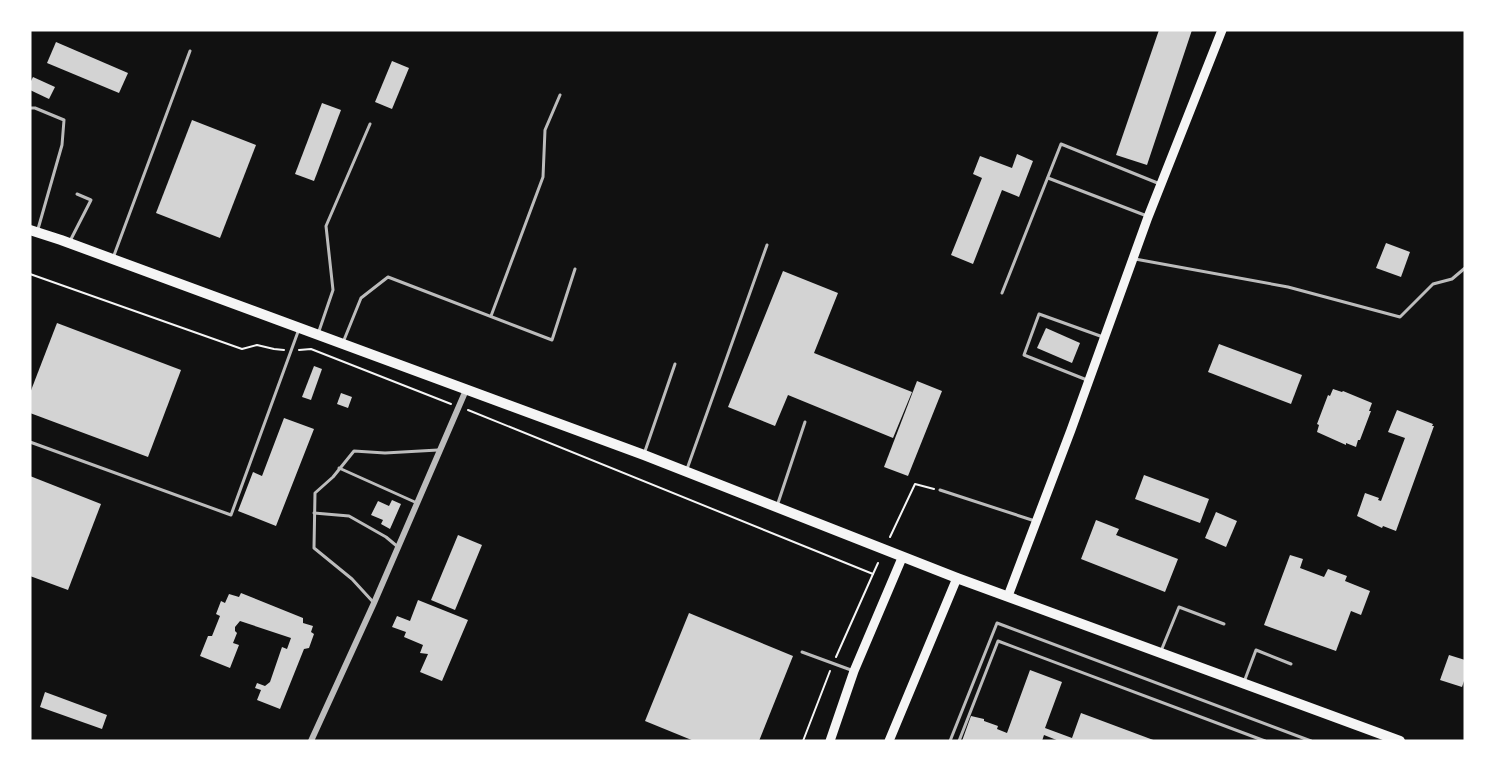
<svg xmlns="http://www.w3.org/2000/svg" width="1495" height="771" viewBox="0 0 1495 771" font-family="'Alegreya Sans',sans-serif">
  <rect width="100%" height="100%" fill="#111"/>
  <g fill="#d3d3d3">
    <path d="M1159,30H1192L1147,165L1116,155Z"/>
    <path d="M56,42L128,73L119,93L47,63Z"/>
    <path d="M392,61L409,68L392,109L375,102Z"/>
    <path d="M33,77L55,87L49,99L30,90V83Z"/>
    <path d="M322,103L341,110L314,181L295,174Z"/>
    <path d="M192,120L256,145L220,238L156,213Z"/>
    <path d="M1017,154L1033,161L1019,197L1002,190L973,264L951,255L982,178L973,174L980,156L1012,168Z"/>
    <path d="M1386,243L1410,252L1401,277L1376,268Z"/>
    <path d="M783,271L838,293L814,353L912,392L893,438L788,395L775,426L728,407Z"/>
    <path d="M57,323L181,370L148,457L30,413V393Z"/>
    <path d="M1046,328L1080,343L1072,363L1037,348Z"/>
    <path d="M1219,344L1302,375L1291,404L1208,372Z"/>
    <path d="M314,366L322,369L311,400L302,397Z"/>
    <path d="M917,381L942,391L908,476L884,467Z"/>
    <path d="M1333,389L1342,392L1343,391L1372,403L1369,411H1371L1360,440H1358L1356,447L1346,443V445L1317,432L1319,425L1317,424L1328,395L1330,396Z"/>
    <path d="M341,393L352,397L348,408L337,404Z"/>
    <path d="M1397,410L1433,424L1432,426H1434L1396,531L1383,526L1382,528L1357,516L1365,493L1379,498L1378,500L1381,501L1405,438L1388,432Z"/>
    <path d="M284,418L314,429L276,526L238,511L253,472L262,476Z"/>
    <path d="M1144,475L1209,499L1200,523L1135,499Z"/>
    <path d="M30,476L101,504L68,590L30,576Z"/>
    <path d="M392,500L401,504L390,529L381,524L383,520L371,515L378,501L389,506Z"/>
    <path d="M1216,512L1237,521L1226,547L1205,538Z"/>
    <path d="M1096,520L1119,529L1116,535L1178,559L1165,592L1081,559Z"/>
    <path d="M458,535L482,545L455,610L431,600Z"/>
    <path d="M1290,555L1303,559L1300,568L1324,577L1328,569L1347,576L1345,581L1370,591L1361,615L1351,611L1336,651L1264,625Z"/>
    <path d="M241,593L303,618V623L313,626L311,632L314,634L309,648L304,649L280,709L257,700L261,690L255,688L257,683L265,686L270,682L282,647L287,649L291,638L240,621L235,627V631L237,633L233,643L239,645L230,668L200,656L208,636H212L220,616L216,614L221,601L225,603L229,594L239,597Z"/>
    <path d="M418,600L468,620L442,681L420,672L428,654L420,653L423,645L404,637L406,632L392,627L397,616L410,621Z"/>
    <path d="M689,613L793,656L759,741H694L645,721Z"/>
    <path d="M1449,655L1465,660V678L1462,687L1440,680Z"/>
    <path d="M1030,670L1062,682L1045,728L1072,738L1081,713L1156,741H1059L1044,735L1042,741H962L971,716L984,719V721L998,726L997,729L1007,733Z"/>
    <path d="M45,692L107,715L102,729L40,707Z"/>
  </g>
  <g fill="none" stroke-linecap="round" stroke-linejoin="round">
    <g stroke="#f5f5f5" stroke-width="2">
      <path d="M30,274L242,349L257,345L274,349L284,350"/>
      <path d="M299,350L311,349L451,404"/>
      <path d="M468,410L873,574L836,657"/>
      <path d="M890,537L915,484L934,489"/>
      <path d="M873,574L878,563"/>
      <path d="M803,741L830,671"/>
    </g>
    <g stroke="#bcbcbc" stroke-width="3">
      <path d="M30,108H35L64,120L62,145L38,229"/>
      <path d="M1048,178L1147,216"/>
      <path d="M70,241L91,200L77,194"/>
      <path d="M113,258L190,51"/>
      <path d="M1135,259L1288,287L1400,317L1433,284L1452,279L1465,268"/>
      <path d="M1002,293L1061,144L1160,184"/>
      <path d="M491,316L543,177L545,130L560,95"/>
      <path d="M319,331L333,290L326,226L370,124"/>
      <path d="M344,340L361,298L388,277L552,340L575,269"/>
      <path d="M1087,380L1024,355L1039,314L1103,337"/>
      <path d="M30,442L231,515L299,329"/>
      <path d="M644,454L675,364"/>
      <path d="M339,468L417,503"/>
      <path d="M687,469L767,245"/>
      <path d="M940,490L1035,521"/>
      <path d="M777,506L805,422"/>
      <path d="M314,513L349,516L386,537L398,547"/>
      <path d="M374,603L352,579L314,548L315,493L333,477L354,451L385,453L438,450"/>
      <path d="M1161,651L1179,607L1224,624"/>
      <path d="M802,652L851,670"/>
      <path d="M1244,682L1256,650L1291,664"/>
      <path d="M950,741L997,623L1311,741"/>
      <path d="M959,741L998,641L1265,741"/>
    </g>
    <path stroke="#bcbcbc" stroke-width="6" d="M311,741L374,603L466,390"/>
    <g stroke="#f5f5f5" stroke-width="9">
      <path d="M1008,596L1071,430L1148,217L1222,30"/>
      <path d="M830,741L854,671L902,558"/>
      <path d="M889,741L957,578"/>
    </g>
    <path stroke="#f5f5f5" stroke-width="10" d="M30,230L61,240L644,455L957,578L1400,741"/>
  </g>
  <rect width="1495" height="771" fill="none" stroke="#ffffff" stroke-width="63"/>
</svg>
